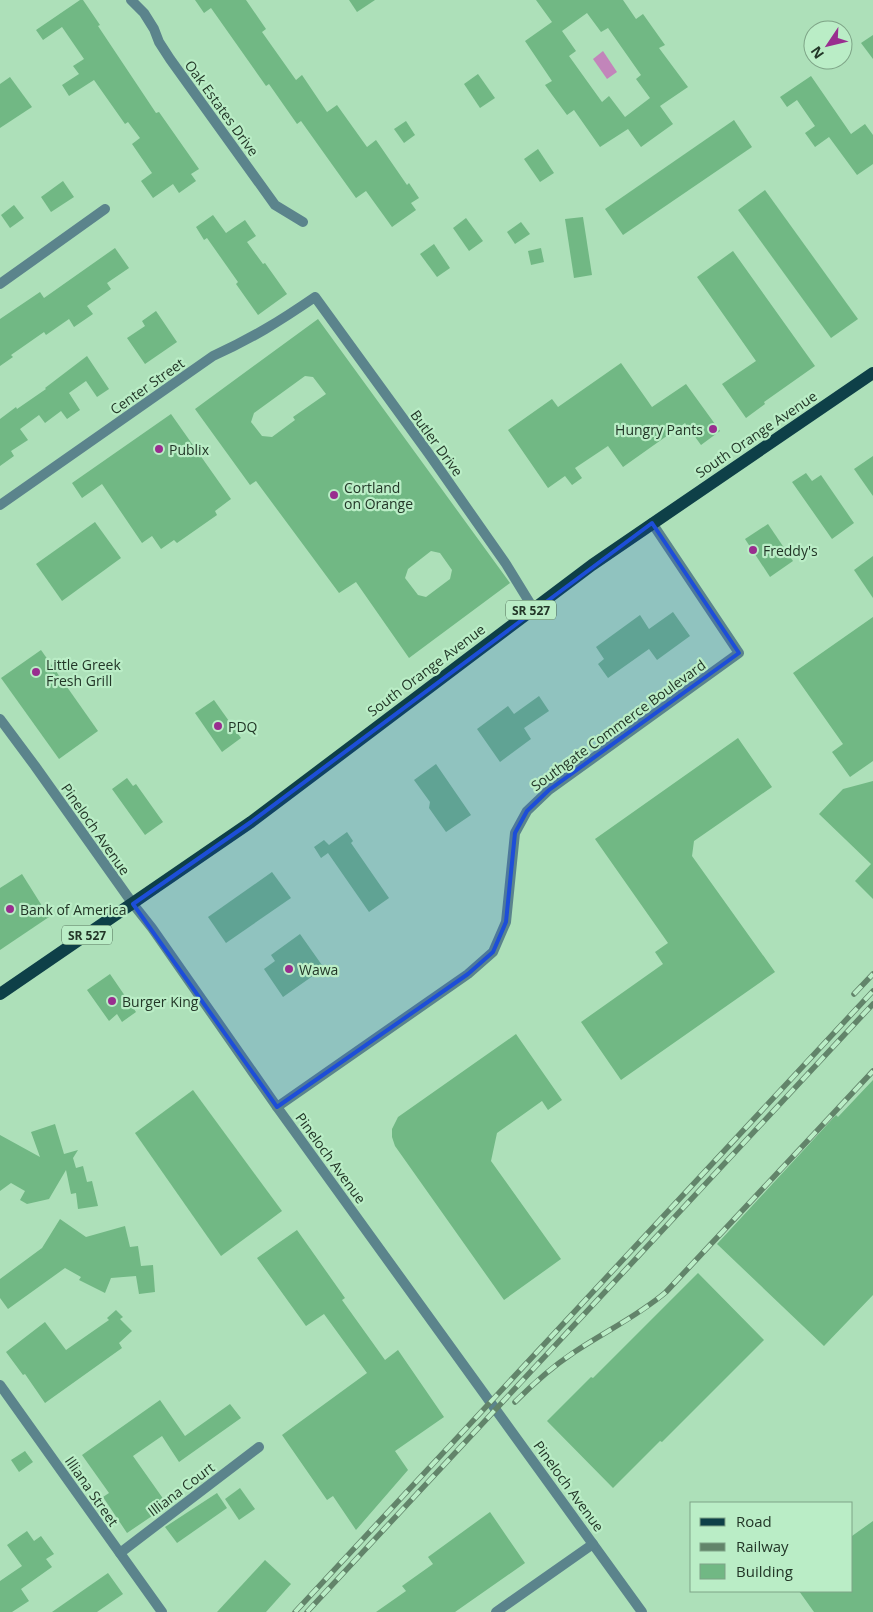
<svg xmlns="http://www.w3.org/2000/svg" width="873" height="1612" viewBox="0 0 873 1612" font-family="'Open Sans',sans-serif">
  <rect width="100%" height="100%" fill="#ade0b9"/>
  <path fill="#c285ba" d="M603,51L617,72L607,79L593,59Z"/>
  <g fill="#71b884" fill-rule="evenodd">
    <path d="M80,0H83L100,25L98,26L156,113L159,112L199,169L191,174L196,181L179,193L173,184L153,198L141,181L152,173L132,144L140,138L128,122L125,124L94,80L69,96L62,85L79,74L73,66L84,59L62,27L43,40L36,30Z"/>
    <path d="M195,0H246L266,29L262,32L296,80L302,75L327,112L337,105L367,147L376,140L407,185L409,183L419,198L411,203L416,210L392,227L366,191L356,198L301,121L297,124L269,84L266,86L211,8L204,13Z"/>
    <path d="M349,0H375L357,12Z"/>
    <path d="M536,0H623L636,19L643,14L665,45L659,48L688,87L660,106L673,124L641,147L628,129L600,147L574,110L567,115L553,96L545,85L552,81L525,41L552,22ZM587,13L601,32L608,28L641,75L636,79L650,98L625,117L609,96L602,102L569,56L576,51L562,31Z"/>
    <path d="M873,35V59L861,43Z"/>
    <path d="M478,74L495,98L480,108L464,84Z"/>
    <path d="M811,76L851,134L865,124L873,135V164L857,175L829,137L815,147L805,133L815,126L797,100L787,107L780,97Z"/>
    <path d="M10,77L32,107L0,128V84Z"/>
    <path d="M734,120L752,147L623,235L605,209Z"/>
    <path d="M406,121L415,135L404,143L394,129Z"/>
    <path d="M538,149L554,173L540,182L524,159Z"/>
    <path d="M63,181L74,197L51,212L41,197Z"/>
    <path d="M765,190L858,319L831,338L738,210Z"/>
    <path d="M14,205L24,218L10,228L1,215Z"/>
    <path d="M213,215L226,233L245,220L256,236L247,242L263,264L265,263L287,294L258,315L236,284L238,282L207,238L204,240L196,227Z"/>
    <path d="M583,217L592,275L574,278L565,219Z"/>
    <path d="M466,218L483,241L469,251L453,228Z"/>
    <path d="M521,222L530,234L515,244L507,232Z"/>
    <path d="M434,244L450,268L437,277L420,254Z"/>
    <path d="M115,248L129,268L107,283L111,289L87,306L93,314L74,327L69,319L46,335L44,332L11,355L13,357L0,366V319L40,292L44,298Z"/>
    <path d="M541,248L544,262L531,265L528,251Z"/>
    <path d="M733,251L815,366L764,402L765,404L746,418L722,384L756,361L697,277Z"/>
    <path d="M156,311L177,342L145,364L127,338L145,326L142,321Z"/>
    <path d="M318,319L510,583L409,658L356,582L339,593L256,481L250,485L195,409ZM305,376L313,377L326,394L293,417L295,420L272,437L262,436L251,422L254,413ZM431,551L440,553L452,570L450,579L426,597L418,595L405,578L408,569Z"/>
    <path d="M87,356L109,389L97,397L86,381L69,393L80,410L67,419L61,411L45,423L39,415L20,429L28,440L11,451L14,456L0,466V419L16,407L17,409L46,389L45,388Z"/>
    <path d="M621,363L652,407L686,384L720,431L701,445L685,423L623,467L608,446L575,468L582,478L572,485L565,476L548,488L508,430L552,399L558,407Z"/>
    <path d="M171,414L231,499L215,511L217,515L177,543L174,540L161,549L152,536L142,543L102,484L82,498L72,483Z"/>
    <path d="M873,456V496L854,469Z"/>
    <path d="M806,473L812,481L821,475L854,523L832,539L792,482Z"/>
    <path d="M95,522L121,558L62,601L36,564Z"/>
    <path d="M768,524L793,561L770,577L745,539Z"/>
    <path d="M873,556V598L854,570Z"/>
    <path d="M673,612L690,636L657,660L649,649L608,678L598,664L604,659L596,647L640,615L649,629Z"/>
    <path d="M873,617V761L850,777L832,752L843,744L793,673Z"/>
    <path d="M41,650L98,731L59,759L1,678Z"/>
    <path d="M539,696L549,711L524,728L531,739L500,762L477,729L508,706L514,714Z"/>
    <path d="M214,700L241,738L222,752L195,713Z"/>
    <path d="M738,738L772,787L694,841L692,856L775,972L621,1080L581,1022L663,964L655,952L668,943L595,839Z"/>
    <path d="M436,764L471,815L446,832L429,808L430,802L414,780Z"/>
    <path d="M127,778L133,786L136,784L163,822L145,835L112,789Z"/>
    <path d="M873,781V899L855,881L871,864L819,814L843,789Z"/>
    <path d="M347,832L353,841L351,843L389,898L369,912L328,853L321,858L314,847L324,840L329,845Z"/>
    <path d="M272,872L291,898L226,943L208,917Z"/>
    <path d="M22,874L49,917L0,950V888Z"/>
    <path d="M300,934L324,968L283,997L264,969L275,961L271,955Z"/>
    <path d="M110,974L136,1012L122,1022L117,1014L109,1021L87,990Z"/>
    <path d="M516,1034L562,1100L548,1110L542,1101L497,1133L491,1161L561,1259L504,1300L395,1146L392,1137V1129L398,1117Z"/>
    <path d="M873,1080V1295L824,1346L717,1244L836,1115L838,1117Z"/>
    <path d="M193,1090L282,1211L221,1256L135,1133Z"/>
    <path d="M55,1124L64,1154L78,1150L73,1158L76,1168L83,1166L87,1182L92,1181L98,1206L78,1209L76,1193L71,1194L66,1170L49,1199L27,1204L20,1200L25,1191L11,1183L0,1191V1135L40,1157L31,1132Z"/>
    <path d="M60,1219L86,1237L125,1226L130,1247L138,1246L141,1266L153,1265L155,1292L139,1294L136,1276L111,1278L105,1293L79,1280L81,1277L65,1268L8,1309L0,1298V1279L42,1248Z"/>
    <path d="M297,1230L345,1298L342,1300L385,1360L398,1350L444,1417L395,1451L408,1470L356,1530L333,1496L327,1500L282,1435L367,1373L324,1314L306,1326L257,1258Z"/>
    <path d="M698,1273L764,1340L662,1442L660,1441L613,1488L547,1421L591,1377L593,1378Z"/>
    <path d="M116,1310L123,1317L120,1319L132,1331L119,1343L122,1348L45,1403L25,1374L23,1375L6,1352L45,1322L66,1350L109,1320L107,1318Z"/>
    <path d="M160,1400L185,1436L230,1404L241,1418L179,1462L162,1436L133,1456L169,1507L157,1516L155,1514L127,1533L103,1497L109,1493L82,1455Z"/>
    <path d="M25,1451L33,1462L19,1472L11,1460Z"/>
    <path d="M240,1488L255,1509L239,1520L225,1499Z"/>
    <path d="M217,1493L227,1508L177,1543L165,1527Z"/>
    <path d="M490,1512L525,1563L455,1612H376L406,1591L402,1586L433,1564L428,1557Z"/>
    <path d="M873,1521V1612H814L799,1591H852V1536Z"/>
    <path d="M27,1531L34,1541L41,1536L54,1554L46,1559L52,1567L21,1589L29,1601L12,1612H0V1581L22,1566L7,1545Z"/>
    <path d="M265,1560L291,1584L266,1612H217Z"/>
    <path d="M108,1573L123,1594L97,1612H52Z"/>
  </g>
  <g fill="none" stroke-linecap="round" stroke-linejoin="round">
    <g stroke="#5b848c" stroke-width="10">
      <path d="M131,0L144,13L154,29L159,42L170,59L275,205L303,222"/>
      <path d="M0,284L105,209"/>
      <path d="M0,505L213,356C251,339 280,321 315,297L429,454L506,564L533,608"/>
      <path d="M133,904L152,928L277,1107L642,1612"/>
      <path d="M277,1107L468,974L493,952L506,922L515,833L527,811L549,790L739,653L652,523"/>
      <path d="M0,1385L162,1612"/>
      <path d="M120,1553L259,1447"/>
      <path d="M496,1612L593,1544"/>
    </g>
    <path stroke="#5b848c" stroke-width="10" d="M0,719L35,766L133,904"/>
    <path stroke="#0e4048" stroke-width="12" d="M0,994L251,822L592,565L873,373"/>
    <defs>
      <g id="rail">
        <path d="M854,994L873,974"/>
        <path d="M515,1402C533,1384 552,1367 573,1353C604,1332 638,1316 666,1292L873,1071"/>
        <path d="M295,1612L873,991"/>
        <path d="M307,1612L873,1004"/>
      </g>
    </defs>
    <use href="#rail" stroke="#62846a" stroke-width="5.5"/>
    <use href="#rail" stroke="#baedc6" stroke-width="4" stroke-dasharray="11" stroke-linecap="butt"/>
  </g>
  <path fill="#1d4ed8" fill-opacity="0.2" stroke="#1d4ed8" stroke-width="4" stroke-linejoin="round" d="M652,523L739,653L549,790L527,811L515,833L506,922L493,952L468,974L277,1107L133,904L251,822Z"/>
  <g fill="#992e8f" stroke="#baedc6" stroke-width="2">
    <circle cx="713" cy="429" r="5"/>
    <circle cx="159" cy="449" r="5"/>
    <circle cx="334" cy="495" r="5"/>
    <circle cx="753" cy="550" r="5"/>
    <circle cx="36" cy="672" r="5"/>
    <circle cx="218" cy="726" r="5"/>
    <circle cx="10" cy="909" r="5"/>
    <circle cx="289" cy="969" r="5"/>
    <circle cx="112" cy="1001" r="5"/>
  </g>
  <g text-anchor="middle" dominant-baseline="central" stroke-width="4.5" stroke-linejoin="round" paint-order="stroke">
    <g fill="#baedc6" stroke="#506e57" stroke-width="1">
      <rect x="506" y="600.5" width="50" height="19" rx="4"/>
      <rect x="62" y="925.5" width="50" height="19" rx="4"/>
    </g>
    <g font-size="12" font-weight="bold" fill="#233728">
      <text x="531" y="610">SR 527</text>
      <text x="87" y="935">SR 527</text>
    </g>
    <g font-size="14" fill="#233728" stroke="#baedc6">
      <text transform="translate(222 108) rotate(54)">Oak Estates Drive</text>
      <text transform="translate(147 386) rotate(-35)">Center Street</text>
      <text transform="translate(756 434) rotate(-34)">South Orange Avenue</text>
      <text transform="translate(437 443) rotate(54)">Butler Drive</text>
      <text transform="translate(426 670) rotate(-37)">South Orange Avenue</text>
      <text transform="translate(618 725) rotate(-36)">Southgate Commerce Boulevard</text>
      <text transform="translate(96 829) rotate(55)">Pineloch Avenue</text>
      <text transform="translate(331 1158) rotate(54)">Pineloch Avenue</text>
      <text transform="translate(569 1486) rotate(54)">Pineloch Avenue</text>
      <text transform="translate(181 1489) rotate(-37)">Illiana Court</text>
      <text transform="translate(92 1491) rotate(55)">Illiana Street</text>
    </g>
    <g font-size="14" fill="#233728" stroke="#baedc6" text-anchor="start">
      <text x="703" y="429" text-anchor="end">Hungry Pants</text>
      <text x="169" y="449">Publix</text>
      <text x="344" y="487">Cortland<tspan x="344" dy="16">on Orange</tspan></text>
      <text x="763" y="550">Freddy's</text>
      <text x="46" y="664">Little Greek<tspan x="46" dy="16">Fresh Grill</tspan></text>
      <text x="228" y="726">PDQ</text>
      <text x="20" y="909">Bank of America</text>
      <text x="299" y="969">Wawa</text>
      <text x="122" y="1001">Burger King</text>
    </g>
  </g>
  <rect x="690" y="1502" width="162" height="90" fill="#baedc6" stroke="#7ea487"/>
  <rect x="700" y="1518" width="25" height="8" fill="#0e4048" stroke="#7ea487"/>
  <text x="736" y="1527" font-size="15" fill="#233728">Road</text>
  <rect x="700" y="1543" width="25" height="8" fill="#62846a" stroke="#7ea487"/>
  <text x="736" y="1552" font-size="15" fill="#233728">Railway</text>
  <rect x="700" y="1564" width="25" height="15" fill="#71b884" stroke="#7ea487"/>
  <text x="736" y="1577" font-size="15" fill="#233728">Building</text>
  <g transform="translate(828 45) rotate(235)"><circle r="24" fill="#baedc6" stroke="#7ea487"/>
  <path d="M0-4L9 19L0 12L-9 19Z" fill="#992e8f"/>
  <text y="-8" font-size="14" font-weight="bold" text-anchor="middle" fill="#233728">N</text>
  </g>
</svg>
